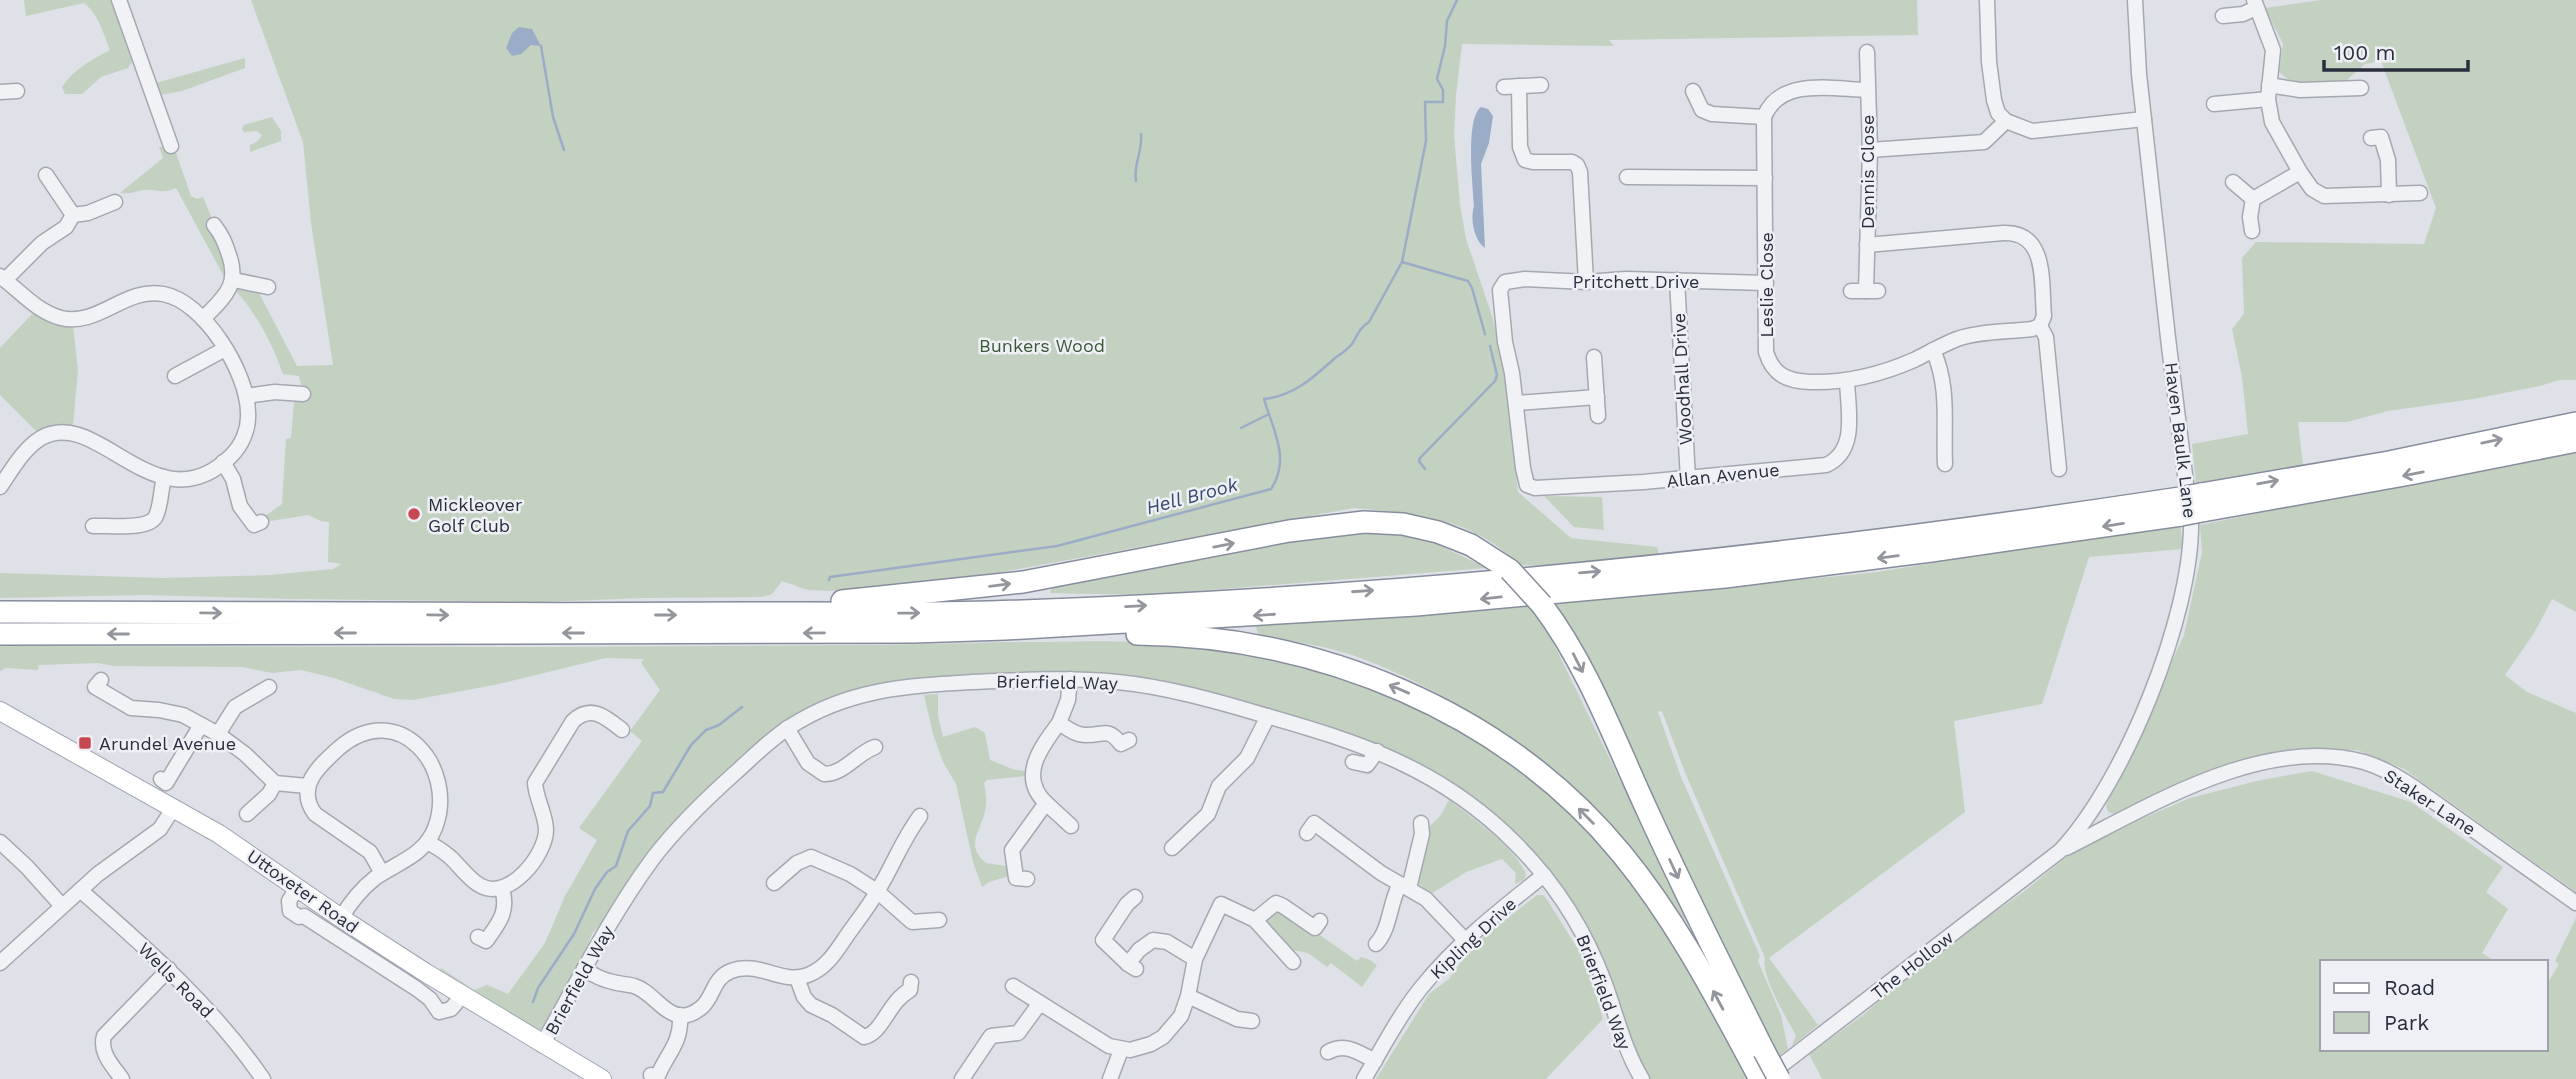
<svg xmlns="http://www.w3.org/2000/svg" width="2576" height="1079" viewBox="0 0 2576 1079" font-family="'Work Sans',sans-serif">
  <rect width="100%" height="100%" fill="#dee1e7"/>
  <g fill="#c3d1c0">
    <path d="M24,0H111L132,62L128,68L101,77L82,94H65L62,87C73,70 91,60 110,50C103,33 99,15 84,3L26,16Z"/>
    <path d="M251,0H1917L1918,35L1609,40L1614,46L1462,44L1456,96L1454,135L1460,204L1466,239L1492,316L1505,370L1518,492L1571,538L1657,547L1660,558L1551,566L1520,565C1470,517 1419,514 1354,508L963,579L830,591L808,590L782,581L772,594L762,597L643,598L542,602L292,599L144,595L0,598V573L163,578L270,575L333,569L341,564L328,562L329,522L321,521L308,515L270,521L265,516L282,504L286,439L291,438L294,402L308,401L309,388L301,385L299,376L283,374C272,343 257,314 235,290L239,286L258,291L297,366L333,365L311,223L303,142Z"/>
    <path d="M2321,0H2576V380H2559L2540,386L2473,399L2388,411L2347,422H2298L2303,465L2196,483L2192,444L2248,434L2242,377L2232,329L2244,314L2242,258L2256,242L2424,244L2436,208L2381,61L2365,64L2346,81L2291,82L2279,72L2283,44L2265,8Z"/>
    <path d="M245,58V68L182,91L160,95L156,83Z"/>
    <path d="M272,117L281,131V141L250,152V145L258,141L262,135L257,131L244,132L242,129L244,125Z"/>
    <path d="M165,146L176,153L191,196L197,199L203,197L229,261L227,282L176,188C160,195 157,188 143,190C134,192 130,194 120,193L163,158L159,147Z"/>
    <path d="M34,312L57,322L73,326L78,370L73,425L36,431L0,395V348Z"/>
    <path d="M2576,449V612L2552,599L2534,633L2505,675L2527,692L2576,713V892L2404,769L2357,750H2307L2214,770L2114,814L2108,812L2106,805L2184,635L2202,552L2200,525Z"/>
    <path d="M1544,496L1602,497L1604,530L1574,527Z"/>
    <path d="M2180,523L2183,549L2089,557L2042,704L1954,721L1965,812L1769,958L1818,1025L1792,1046L1796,1035C1787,1020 1760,973 1765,958L1684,770L1662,711L1658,712L1681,777L1760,956L1758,961L1781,1015L1788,1049L1779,1056L1737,981L1572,631L1555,603L1690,585L1809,579L1877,572Z"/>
    <path d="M1333,534H1396L1424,538L1487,568L1145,595L1050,593L1052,587Z"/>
    <path d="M1529,606L1547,630L1693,930C1665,896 1640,859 1611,826C1546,754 1443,687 1352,655C1322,645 1289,641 1258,635L1255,623Z"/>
    <path d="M1017,642C1077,642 1137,639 1197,645C1358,661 1521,741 1622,868C1637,886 1649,906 1662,924C1673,940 1686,956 1695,972C1713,1006 1730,1042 1748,1076L1744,1079H1649L1642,1069L1611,988L1515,833L1483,805L1442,776L1384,746L1325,726L1235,699L1155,679L1067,671L906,679L888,682L846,693L785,724L621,899L592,934L582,960L541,1029L535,1030L437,973L441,968L474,990L487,985L508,994L545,943L565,896L597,840L579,828L642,741L630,731L660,690L641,663L644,659L606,658L494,685L413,700L394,699L334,678L301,670L272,673L242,667L114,666L98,663L39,665L38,670L6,668L0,671V646L541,647L877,645Z"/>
    <path d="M938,694V716L943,737L975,727L985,733L990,760L1015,770L1025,771L1026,776L987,780L984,783C986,792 987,803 985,811C981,832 964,845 986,863L1012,867L1009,876L989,882L982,887L973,862L956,784L943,762L933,734L924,695Z"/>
    <path d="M2312,771L2411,802L2503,867L2486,892L2508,909L2482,953L2496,962H2322V1049H2546V986L2559,964L2555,961L2576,918V1079H1822L1809,1054L1863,1015L1930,957L2022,893L2070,854L2103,835L2190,798L2261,780Z"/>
    <path d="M1449,800C1472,818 1514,846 1526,874L1524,880L1515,884L1516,873L1502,859L1466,872L1431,894L1417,883L1428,828L1441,815Z"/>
    <path d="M1537,895H1543L1546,898L1586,962L1603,1019L1546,1079H1376L1429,994L1449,979L1472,946Z"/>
    <path d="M1277,909L1284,910L1357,961L1361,957L1370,960L1377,965L1362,987L1331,963L1327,967L1308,953L1288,949L1267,924L1268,918Z"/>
  </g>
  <g fill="#9bacc6">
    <path d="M519,27L532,29L541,46L531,45L521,54L512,56L506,48L512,33Z"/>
    <path d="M1481,107L1488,109L1493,116L1489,143L1481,164L1485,248C1474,240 1470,219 1474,206C1473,185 1465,119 1481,107Z"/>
  </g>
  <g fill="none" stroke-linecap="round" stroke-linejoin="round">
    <g stroke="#9bacc6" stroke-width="2.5">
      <path d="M541,46L553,117L564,150"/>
      <path d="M1136,181C1133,164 1143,151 1141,134"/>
      <path d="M1402,262L1426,141L1425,102H1443V90L1437,79L1445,46L1447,21L1457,0"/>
      <path d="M1241,428L1269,414"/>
      <path d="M1425,469L1419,461L1420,458L1495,381L1497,375L1490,346"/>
      <path d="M829,580L830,577L1057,546L1271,489C1291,459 1273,430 1264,399C1294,396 1314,377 1335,358C1341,354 1348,349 1352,344C1358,335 1359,328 1369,322L1402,262L1468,281L1472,288L1485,334"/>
      <path d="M533,1002L538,988L574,934L595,889L607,872L616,866L628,831L650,806L653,793L663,792L691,745L706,730L719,725L742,707"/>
    </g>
    <defs>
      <g id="minor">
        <path d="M119,0L171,146"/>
        <path d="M1987,0L1989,62L1994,100L1998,113L2006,121L2032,131L2144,119"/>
        <path d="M2254,0L2273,50L2268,99L2272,122L2300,172L2312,189L2324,196L2420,193"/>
        <path d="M2223,16L2243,14L2256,8"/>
        <path d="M2269,85L2300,90L2361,88"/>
        <path d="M1519,86L1520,147L1525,160L1533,162H1572L1577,165L1580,172L1586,282"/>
        <path d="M1504,87L1541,85"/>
        <path d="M1867,90C1832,89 1780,77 1764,117L1766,352C1773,375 1787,381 1810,382C1847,383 1880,375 1914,360C1928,353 1942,345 1957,339C1980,331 2008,332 2032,329L2040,326"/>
        <path d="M1693,91L1702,110L1712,114L1764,117"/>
        <path d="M0,92L17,91"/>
        <path d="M2214,104L2268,99"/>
        <path d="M2371,138L2381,137L2388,160L2389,195"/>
        <path d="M1870,150L1984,142L2006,121"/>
        <path d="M1627,177L1765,178"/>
        <path d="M2233,182L2253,199"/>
        <path d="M73,215L88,213L115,202"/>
        <path d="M2252,231L2250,217L2253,199L2300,172"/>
        <path d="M1867,245L2003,233C2048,231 2041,283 2044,316L2040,326"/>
        <path d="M0,276C20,291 36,311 61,318C98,327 125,287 163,294C204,301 248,373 248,413C249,429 242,445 231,456C157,529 98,405 41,438C23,449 11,471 0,487"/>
        <path d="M5,280L42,243L66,227L73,215L46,175"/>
        <path d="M234,280L268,287"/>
        <path d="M1677,280L1688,479"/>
        <path d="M1766,283L1626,279L1586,282L1525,279L1505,282L1500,290L1505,342L1512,373L1523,468L1527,485L1535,488L1643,482L1826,465C1858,451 1848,410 1847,381"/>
        <path d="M1851,291H1878"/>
        <path d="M1866,291L1870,150L1867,52"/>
        <path d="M203,319C223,298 240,286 229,255C225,243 222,235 214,225"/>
        <path d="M2040,326L2046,337L2059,469"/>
        <path d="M1933,350C1950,388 1943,424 1945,464"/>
        <path d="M1594,357L1598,416"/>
        <path d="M175,376L225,349"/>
        <path d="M246,396L275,392L303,394"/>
        <path d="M1516,403L1597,397"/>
        <path d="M223,462L233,479L240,506L254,525L261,522"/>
        <path d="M93,526C108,525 149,531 156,516C161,505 161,489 164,477"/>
        <path d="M1070,679L1068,700L1059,723C1067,728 1075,735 1085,735C1103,736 1107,726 1121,744L1129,740"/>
        <path d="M101,680L95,687L131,708L159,710L183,715L218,734L245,754L275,783L307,786"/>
        <path d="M787,728L808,763L824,774C843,775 857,753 875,747"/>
        <path d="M218,734L235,707L269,687"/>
        <path d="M1353,762L1367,765L1377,751"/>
        <path d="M161,779L166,783L201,725"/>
        <path d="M1046,803L1071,826"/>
        <path d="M247,814L269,794L275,783"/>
        <path d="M1307,833L1314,823L1381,873L1426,899L1465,940"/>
        <path d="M0,842L27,867L62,906"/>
        <path d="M427,842C435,846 443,851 450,857C460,866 469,880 481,886C510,901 546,854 546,830C546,815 536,799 535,783L573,721C591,704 606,717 622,730"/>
        <path d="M1172,848L1208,814L1219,786L1247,758L1268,716"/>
        <path d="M2066,848C2152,805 2263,735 2364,762C2381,767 2397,776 2412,786L2576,903"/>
        <path d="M1027,879L1016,878L1012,850L1046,803C1018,777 1041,747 1059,723"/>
        <path d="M774,883L797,863L811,857L850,874L878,892L912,922L939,920"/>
        <path d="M297,888L289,901L290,911L299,917L304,916L417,989L430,999L439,1012L451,1009L462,996"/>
        <path d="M1409,888L1422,834L1421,823"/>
        <path d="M80,890C146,948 213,1006 263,1079"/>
        <path d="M341,918C350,903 361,889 375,878C398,862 424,856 435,828C458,768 399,697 339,748C319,766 295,787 315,814L370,852L382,873"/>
        <path d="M1255,920L1276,903L1283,906L1315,928L1320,921"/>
        <path d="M478,937L486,941C499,923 509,911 502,889"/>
        <path d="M1376,944C1391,928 1389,903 1400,884"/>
        <path d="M0,963L98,874L160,829L174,807"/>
        <path d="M1128,964L1103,940L1127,904L1135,897"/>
        <path d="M584,969C593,975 602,980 613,982C619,984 627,984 634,986C658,993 671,1033 702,1007C714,996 713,978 731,971C759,960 781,985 808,975C827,968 837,950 848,934C858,920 870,905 878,890C894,864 901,842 920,816"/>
        <path d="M1136,969L1128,964L1139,950L1153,940L1167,942L1195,959"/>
        <path d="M797,978L804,997L811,1005L832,1015L864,1037C883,1033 888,1002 910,990L911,982"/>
        <path d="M1013,986L1109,1046L1130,1050L1151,1044L1163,1037L1181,1016L1188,996L1195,959L1221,904L1255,920L1293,962"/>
        <path d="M1188,996L1237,1019L1252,1021"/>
        <path d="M542,1045C578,981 611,915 654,857C678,826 706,799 735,773C753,757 770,739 791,726C849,689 905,686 972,682C1021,680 1069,677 1118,682C1166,687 1213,700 1260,714C1359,742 1441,768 1516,844C1555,883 1586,932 1605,984C1617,1017 1624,1049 1642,1079"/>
        <path d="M1328,1052C1346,1042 1359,1053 1375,1061"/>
        <path d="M1770,1074L2060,851C2124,784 2192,616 2191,523L2168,338L2139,74L2135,0"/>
        <path d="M651,1075L657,1078C666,1054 682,1044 680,1015"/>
        <path d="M122,1079C113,1066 99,1053 104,1036L169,969"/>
        <path d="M962,1079L991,1036L1018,1033L1040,1003"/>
        <path d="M1110,1079L1121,1050"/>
        <path d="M1364,1079C1382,1049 1399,1015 1421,988C1456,944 1500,910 1544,875"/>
      </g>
      <path id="major" d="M0,711L219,834L341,918L426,973L602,1079"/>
      <g id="highway">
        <path d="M2201,494L2389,462L2576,423"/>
        <path d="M2202,511L2410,474L2576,441"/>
        <path d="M842,601L1023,582L1289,531L1364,522L1403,524L1438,532L1471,545L1510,570"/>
        <path d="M1542,605C1588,666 1615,741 1647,810C1684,891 1724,971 1764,1051"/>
        <path d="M0,612C249,612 498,615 747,613C827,613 908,614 989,612C1388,600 1785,558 2180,498"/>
        <path d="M0,634L913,632L1005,629L1416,605L1725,577L1931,551L2181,515"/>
        <path d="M1137,634C1319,636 1504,711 1621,853C1678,922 1718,1001 1760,1079"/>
      </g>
    </defs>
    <use href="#minor" stroke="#a4a8b1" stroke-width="17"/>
    <use href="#major" stroke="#9ea5b2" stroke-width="20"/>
    <use href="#highway" stroke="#878d9d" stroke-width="24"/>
    <use href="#minor" stroke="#f1f2f6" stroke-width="14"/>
    <use href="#major" stroke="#fff" stroke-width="18"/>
    <use href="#highway" stroke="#fff" stroke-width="21"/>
    <defs>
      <g id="highway-bridge">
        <path d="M2180,498L2201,494"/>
        <path d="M2181,515L2202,511"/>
        <path d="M1510,570L1542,605"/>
        <path d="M1764,1051L1779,1079"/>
      </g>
    </defs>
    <use href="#highway-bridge" stroke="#878d9d" stroke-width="24" stroke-linecap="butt"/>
    <use href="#highway-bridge" stroke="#fff" stroke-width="21"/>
  </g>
  <defs><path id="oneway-shaft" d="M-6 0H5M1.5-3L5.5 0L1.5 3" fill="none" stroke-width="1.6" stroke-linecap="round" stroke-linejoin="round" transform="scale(1.75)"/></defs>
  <g stroke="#94969e">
    <use href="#oneway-shaft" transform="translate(2492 441) rotate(-12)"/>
    <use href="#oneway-shaft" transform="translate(2413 474) rotate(169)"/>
    <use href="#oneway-shaft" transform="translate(2268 482) rotate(-10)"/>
    <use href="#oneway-shaft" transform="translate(2113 525) rotate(171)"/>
    <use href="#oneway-shaft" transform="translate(1224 545) rotate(-11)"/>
    <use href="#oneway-shaft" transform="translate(1888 557) rotate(173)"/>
    <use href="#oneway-shaft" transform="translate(1590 572) rotate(-5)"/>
    <use href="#oneway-shaft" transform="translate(1000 585) rotate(-7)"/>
    <use href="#oneway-shaft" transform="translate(1363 591) rotate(-4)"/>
    <use href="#oneway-shaft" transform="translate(1491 598) rotate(174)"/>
    <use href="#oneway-shaft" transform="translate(1136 606) rotate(-3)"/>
    <use href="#oneway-shaft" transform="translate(211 613) rotate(1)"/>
    <use href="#oneway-shaft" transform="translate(909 613) rotate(-1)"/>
    <use href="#oneway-shaft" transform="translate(438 615) rotate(1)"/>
    <use href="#oneway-shaft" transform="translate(666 615)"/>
    <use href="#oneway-shaft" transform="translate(1264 615) rotate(176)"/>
    <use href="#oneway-shaft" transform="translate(345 633) rotate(180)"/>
    <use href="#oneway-shaft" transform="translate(573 633) rotate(-180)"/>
    <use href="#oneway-shaft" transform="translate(814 633) rotate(179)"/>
    <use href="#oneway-shaft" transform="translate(118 634) rotate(180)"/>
    <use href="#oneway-shaft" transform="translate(1578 663) rotate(63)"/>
    <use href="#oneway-shaft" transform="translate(1399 689) rotate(-157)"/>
    <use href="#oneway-shaft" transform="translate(1586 816) rotate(-135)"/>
    <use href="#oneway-shaft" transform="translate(1674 869) rotate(65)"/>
    <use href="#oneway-shaft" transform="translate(1718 1000) rotate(-118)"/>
  </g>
  <g fill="#c84851" stroke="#eef0f5" stroke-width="2.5">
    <circle cx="414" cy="514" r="7"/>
    <rect x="78" y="736" width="14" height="14" rx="3.5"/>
  </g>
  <g text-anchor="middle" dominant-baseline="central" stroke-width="5" stroke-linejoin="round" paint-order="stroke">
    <g font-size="18" fill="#282e3d" stroke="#eef0f5">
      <text transform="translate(1867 172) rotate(-90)">Dennis Close</text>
      <text x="1636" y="281">Pritchett Drive</text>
      <text transform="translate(1766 285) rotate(-90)">Leslie Close</text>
      <text transform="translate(1682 379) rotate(-93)">Woodhall Drive</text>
      <text transform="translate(2181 440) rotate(83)">Haven Baulk Lane</text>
      <text transform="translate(1723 475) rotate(-6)">Allan Avenue</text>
      <text transform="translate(1057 682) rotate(1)">Brierfield Way</text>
      <text transform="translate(2430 802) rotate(33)">Staker Lane</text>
      <text transform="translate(303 891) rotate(35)">Uttoxeter Road</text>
      <text transform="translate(1473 938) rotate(-43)">Kipling Drive</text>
      <text transform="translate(1912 965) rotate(-38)">The Hollow</text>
      <text transform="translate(176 980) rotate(45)">Wells Road</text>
      <text transform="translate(579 980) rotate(-61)">Brierfield Way</text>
      <text transform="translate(1604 992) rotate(69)">Brierfield Way</text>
    </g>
    <g font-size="18" fill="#3a5836" stroke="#eef0f5">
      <text x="1042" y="345">Bunkers Wood</text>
    </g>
    <g font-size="18" fill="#282e3d" stroke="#eef0f5" text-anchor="start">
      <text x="428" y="504">Mickleover<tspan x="428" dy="21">Golf Club</tspan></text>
      <text x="99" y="743">Arundel Avenue</text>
    </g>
    <g font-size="19" font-style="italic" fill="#344a6f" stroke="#eef0f5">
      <text transform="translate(1192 496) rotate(-15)">Hell Brook</text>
    </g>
  </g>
  <rect x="2320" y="960" width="228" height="91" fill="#eef0f5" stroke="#9fa2ab" stroke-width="2"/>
  <rect x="2334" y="983" width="35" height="10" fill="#ffffff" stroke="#9fa2ab" stroke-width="2"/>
  <text x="2384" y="995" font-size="21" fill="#282e3d">Road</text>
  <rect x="2334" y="1012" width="35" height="21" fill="#c3d1c0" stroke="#9fa2ab" stroke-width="2"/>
  <text x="2384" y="1030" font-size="21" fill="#282e3d">Park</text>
  <path d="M2324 60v10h144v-10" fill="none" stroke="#282e3d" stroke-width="3.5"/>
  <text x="2334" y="60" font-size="21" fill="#282e3d" stroke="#eef0f5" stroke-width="5" paint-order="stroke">100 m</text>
</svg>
